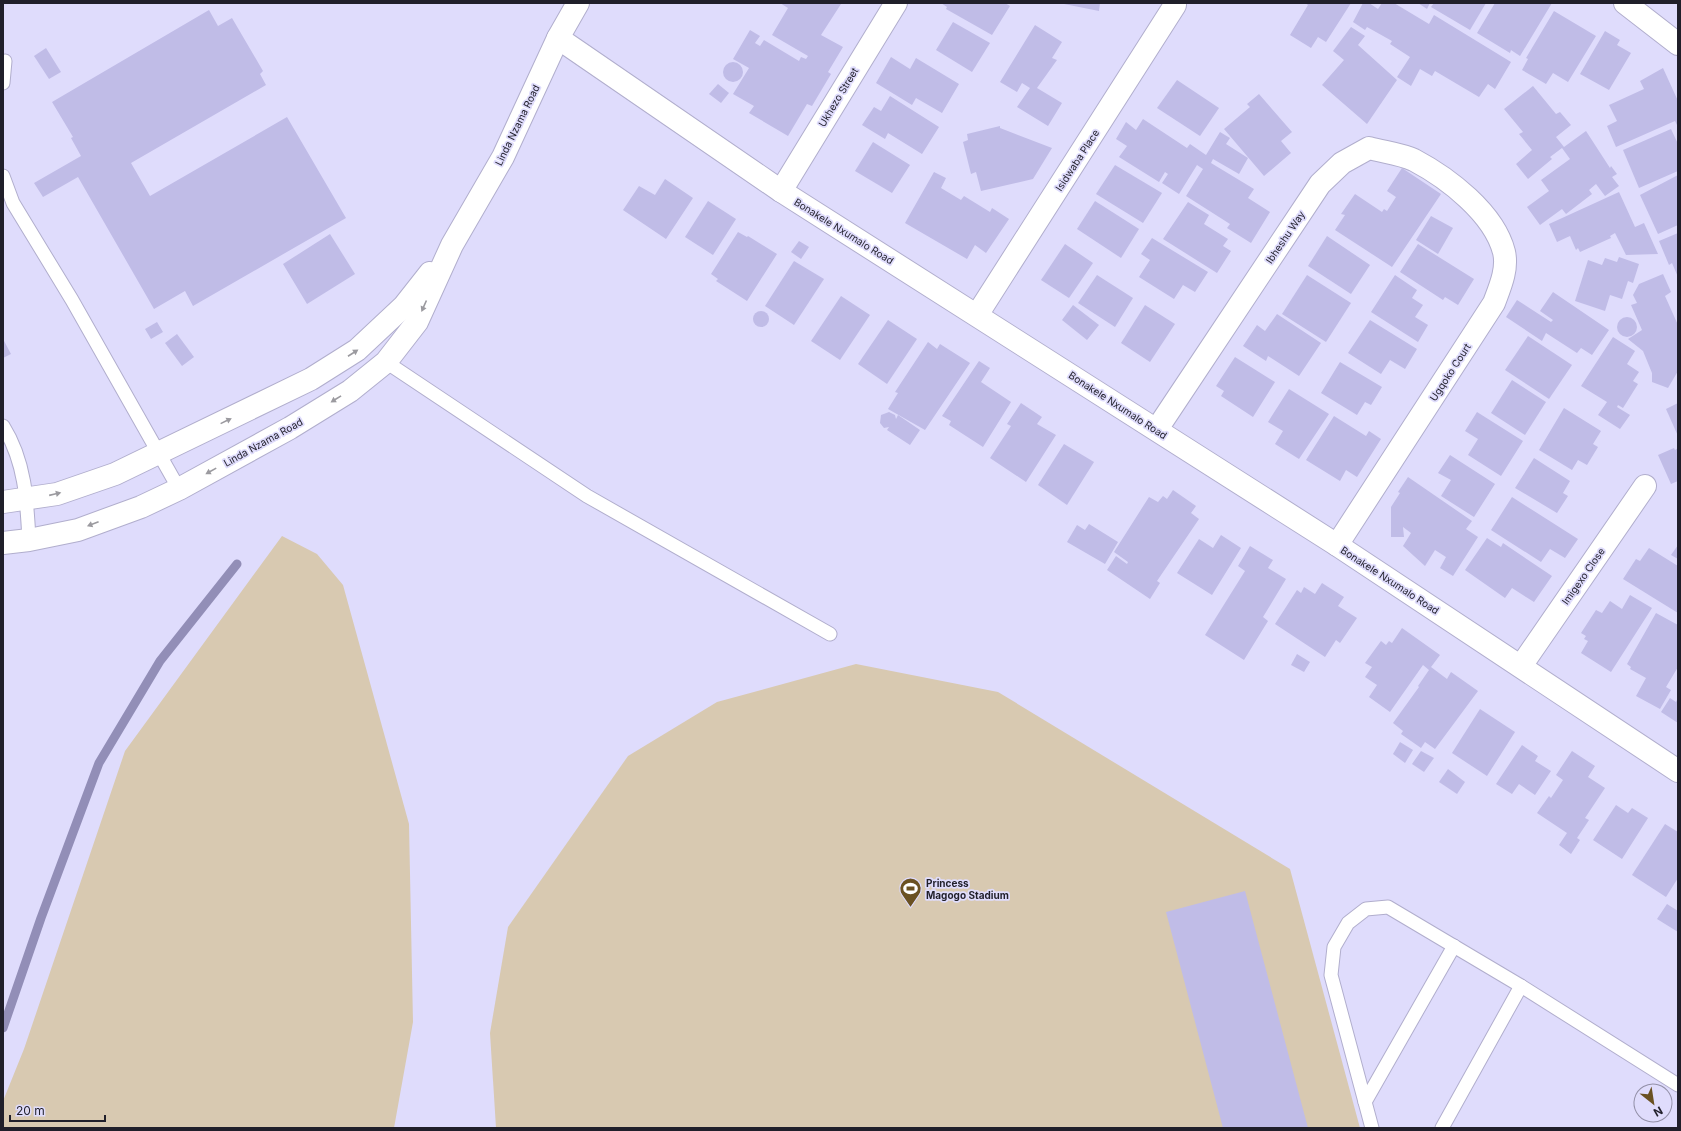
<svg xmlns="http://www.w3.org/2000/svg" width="1681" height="1131" viewBox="0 0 1681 1131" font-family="Inter,sans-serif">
  <rect width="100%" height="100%" fill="#dfdcfc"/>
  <g fill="#d8c9b1">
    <path d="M282,536L317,554L343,585L409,824L413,1022L394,1128H3V1101L24,1049L125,751Z"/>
    <path d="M856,664L998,692L1290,869L1360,1128H496L490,1033L508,927L628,756L717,702Z"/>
  </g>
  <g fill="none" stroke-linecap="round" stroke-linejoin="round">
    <path stroke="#928eb7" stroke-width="9" d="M3,1028L41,918L99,763L160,661L237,564"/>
  </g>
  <g fill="#c0bce7">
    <path d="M780,3L841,4L821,35L843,47L828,72L831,74L812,106L807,104L788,136L749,113L754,106L733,94L749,68L733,59L750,30L760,36L755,43L760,46L764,40L799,61L801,57L806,59L808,56L772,35L788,8Z"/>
    <path d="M941,3H1005L1010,6L992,35L946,9L947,7Z"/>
    <path d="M1064,3H1100L1099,11L1064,4Z"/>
    <path d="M1305,3H1351L1326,42L1318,37L1311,48L1290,35L1308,5Z"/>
    <path d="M1363,3H1369L1378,9L1382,3H1394L1429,24L1434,15L1511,62L1495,89L1488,84L1479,97L1435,71L1432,76L1420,69L1411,86L1397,77L1410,57L1390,44L1392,41L1367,27L1365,30L1353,22Z"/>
    <path d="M1418,3H1430L1427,9Z"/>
    <path d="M1434,3H1486L1470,30L1431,7Z"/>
    <path d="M1495,3H1552L1520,56L1511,50L1510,53L1477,33Z"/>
    <path d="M209,10L218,26L232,18L263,71L260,74L266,85L131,163L150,196L287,117L346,218L193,306L185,291L154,309L78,177L43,197L34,183L81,156L71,138L73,137L52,102Z"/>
    <path d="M1554,11L1596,36L1568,82L1553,73L1546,84L1522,70L1528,59L1526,58Z"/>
    <path d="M953,22L990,43L972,72L936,50Z"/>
    <path d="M1035,25L1062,42L1052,58L1057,60L1037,88L1062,103L1048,126L1017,107L1030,88L1022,83L1017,92L1000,82Z"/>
    <path d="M1351,27L1365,36L1358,45L1397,80L1367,124L1322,85L1344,60L1333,51Z"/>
    <path d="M1605,31L1620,40L1617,45L1631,53L1609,90L1580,74Z"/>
    <path d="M46,48L61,72L49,79L34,56Z"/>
    <path d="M891,57L910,69L916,58L959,84L942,113L916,98L912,105L876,83Z"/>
    <circle cx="733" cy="72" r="10"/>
    <path d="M1663,68L1678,101V124L1677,125L1675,121L1616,147L1607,126L1617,121L1609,105L1644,89L1640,81Z"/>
    <path d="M1177,80L1219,108L1200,136L1157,108Z"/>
    <path d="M718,84L729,93L721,103L709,94Z"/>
    <path d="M1533,86L1556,114L1560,112L1571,125L1556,137L1564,147L1586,131L1610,168L1611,166L1617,174L1612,177L1619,186L1605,196L1596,184L1589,190L1592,194L1566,214L1562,209L1540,225L1527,207L1549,191L1541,180L1570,159L1562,148L1550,157L1552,159L1528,179L1516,164L1532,150L1519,134L1523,132L1504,109Z"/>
    <path d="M1259,94L1292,132L1281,141L1291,153L1264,176L1224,129L1250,107L1247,104Z"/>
    <path d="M890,96L939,127L922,154L888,133L885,139L862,125L874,107L881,111Z"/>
    <path d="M1143,119L1187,148L1190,144L1206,155L1220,132L1230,138L1226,144L1248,158L1239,174L1213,159L1211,163L1254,189L1248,198L1270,212L1251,243L1227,228L1230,224L1186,196L1203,169L1197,165L1179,194L1162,183L1168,174L1165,172L1159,182L1119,157L1127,146L1116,139L1126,122L1136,130Z"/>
    <path d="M1000,126V128L1052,148L1033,179L981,191L976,172L971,174L963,142L968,140L967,134Z"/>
    <path d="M1671,129L1678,144V171L1639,188L1623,150Z"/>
    <path d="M873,142L910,165L892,193L855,171Z"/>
    <path d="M1115,165L1162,193L1143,223L1096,194Z"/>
    <path d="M1402,168L1441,194L1392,267L1335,230L1345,215L1341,214L1355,194L1382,212L1384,209L1387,211L1396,197L1387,191Z"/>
    <path d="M934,172L946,178L941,188L961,200L964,196L990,212L992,208L1009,219L986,253L975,245L967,259L905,223Z"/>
    <path d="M1678,175V225L1658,234L1640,195Z"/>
    <path d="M665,179L693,198L666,239L623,210L639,186L655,195Z"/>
    <path d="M1619,192L1635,227L1644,223L1658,254L1626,255L1615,233L1610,236L1611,238L1580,252L1578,248L1576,250L1570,236L1557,242L1549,224Z"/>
    <path d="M708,201L736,219L713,255L685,237Z"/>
    <path d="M1095,201L1139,229L1121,258L1077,229Z"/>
    <path d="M1188,202L1209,215L1204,224L1228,239L1223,246L1231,251L1217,273L1163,239Z"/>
    <path d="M1431,216L1453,228L1438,254L1416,240Z"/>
    <path d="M738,232L747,237L748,236L777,254L747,301L716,281L718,279L711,274Z"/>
    <path d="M1678,233V277L1672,263L1669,265L1659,241Z"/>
    <path d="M330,234L355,274L307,304L283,264Z"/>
    <path d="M1327,236L1370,265L1351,294L1308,266Z"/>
    <path d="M1152,238L1208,272L1195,292L1183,285L1174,299L1139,277L1150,260L1141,254Z"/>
    <path d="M799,241L809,247L801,259L791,252Z"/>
    <path d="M1065,244L1093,263L1069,298L1041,280Z"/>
    <path d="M1418,244L1474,279L1458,305L1445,297L1443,300L1400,272Z"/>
    <path d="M1619,257L1639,264L1633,283L1628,281L1622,299L1610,295L1605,311L1575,301L1588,260L1602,265L1605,258L1617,262Z"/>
    <path d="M794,261L824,279L794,325L765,306Z"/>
    <path d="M1663,274L1671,292L1665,296L1678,325V371L1668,388L1652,382V373L1643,351L1628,339L1642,330L1631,305L1637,303L1633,295L1639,284Z"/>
    <path d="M1097,275L1133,298L1115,327L1078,303Z"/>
    <path d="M1307,275L1351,303L1326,342L1282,314Z"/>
    <path d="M1395,275L1417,290L1412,298L1423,305L1415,317L1428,325L1418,342L1371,312Z"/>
    <path d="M1553,292L1609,330L1592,355L1581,348L1577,353L1546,333L1542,341L1506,317L1517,300L1551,322L1553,320L1540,311Z"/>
    <path d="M841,296L870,315L840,360L811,341Z"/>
    <path d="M1073,305L1099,325L1087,340L1062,320Z"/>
    <path d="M1145,305L1175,324L1150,362L1121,343Z"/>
    <circle cx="761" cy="319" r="8"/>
    <path d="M1277,314L1321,343L1299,376L1268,356L1266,361L1243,346L1257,325L1265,331Z"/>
    <circle cx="1627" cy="327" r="10"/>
    <path d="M888,320L917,339L887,384L858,364Z"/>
    <path d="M1370,320L1417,349L1405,369L1390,360L1381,374L1348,353Z"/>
    <path d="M157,322L163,332L151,339L145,329Z"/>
    <path d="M177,334L194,357L182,366L165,343Z"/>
    <path d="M1528,336L1572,365L1549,399L1505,370Z"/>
    <path d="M1613,337L1635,351L1627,364L1639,372L1633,381L1638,384L1623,408L1618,405L1617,407L1630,415L1620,429L1598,415L1607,402L1581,386Z"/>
    <path d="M3,339L11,354L3,358Z"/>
    <path d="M928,342L937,349L940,344L970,363L925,430L888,409L898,393L895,392Z"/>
    <path d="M1235,357L1275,382L1253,417L1221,396L1224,391L1216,386Z"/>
    <path d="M979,361L990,368L981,382L1011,402L983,447L949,425L951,421L942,416Z"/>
    <path d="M1340,362L1382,387L1371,405L1365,402L1357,415L1321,393Z"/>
    <path d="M1512,380L1546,402L1525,435L1491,413Z"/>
    <path d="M1289,389L1329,414L1299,459L1275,444L1283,431L1268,422Z"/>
    <path d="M1021,403L1042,417L1037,424L1056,435L1026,482L990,458L1011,426L1007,424Z"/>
    <path d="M1678,403V436L1666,409Z"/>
    <path d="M1564,408L1601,431L1593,444L1598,447L1587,465L1578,460L1572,470L1539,450Z"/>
    <path d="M889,412L895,415L896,419L898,415L920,430L910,445L887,430L889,427L884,428L880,423L881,415Z"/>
    <path d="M1477,412L1523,441L1501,476L1468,455L1478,439L1465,431Z"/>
    <path d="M1334,416L1366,436L1369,431L1381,439L1357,477L1346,470L1340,481L1306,460Z"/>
    <path d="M1064,444L1094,462L1067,505L1038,485Z"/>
    <path d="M1674,448L1675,450L1678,448V481L1671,484L1658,455Z"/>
    <path d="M1450,455L1495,484L1474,517L1441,496L1451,480L1438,473Z"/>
    <path d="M1534,458L1570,481L1563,493L1568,496L1557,513L1515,488Z"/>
    <path d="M1408,477L1472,521L1466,529L1478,537L1453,576L1440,568L1446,557L1435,550L1425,566L1403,546L1411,533L1403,527L1404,537H1391V507L1400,493L1398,492Z"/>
    <path d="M1173,490L1196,506L1191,513L1199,519L1157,581L1160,583L1150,599L1107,570L1116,556L1127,564L1128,562L1114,552L1149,497L1158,502L1163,496L1167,499Z"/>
    <path d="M1512,497L1578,539L1565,558L1550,549L1541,562L1491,530Z"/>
    <path d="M1089,524L1118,542L1105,564L1067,542L1077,525L1085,530Z"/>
    <path d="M1221,535L1241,548L1212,595L1177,573L1199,539L1213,548Z"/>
    <path d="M1487,538L1501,547L1503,543L1552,576L1534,602L1512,588L1505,598L1465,570Z"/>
    <path d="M1678,545V559L1671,555Z"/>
    <path d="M1250,546L1273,560L1268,568L1286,579L1263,617L1268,621L1244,660L1205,635L1245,571L1238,566Z"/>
    <path d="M1649,548L1678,566V613L1623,579L1636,559L1640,561Z"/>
    <path d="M1322,583L1344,597L1338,606L1357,618L1340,643L1336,640L1325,657L1275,624L1297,590L1301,593L1304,587L1315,594Z"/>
    <path d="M1630,595L1652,608L1611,672L1581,653L1588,641L1584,639L1586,636L1581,633L1596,610L1602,613L1610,601L1622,609Z"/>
    <path d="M1656,613L1678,625V667L1666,687L1671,690L1660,709L1636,696L1646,678L1630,669L1631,667L1627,664Z"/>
    <path d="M1402,628L1440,655L1431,667L1447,679L1451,672L1478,691L1435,749L1425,742L1421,748L1401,734L1403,731L1393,723L1419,687L1418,686L1429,670L1423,665L1390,712L1369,697L1377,685L1365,677L1372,667L1365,663L1381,641L1386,645L1389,641L1392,643Z"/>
    <path d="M1297,654L1310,662L1304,672L1291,665Z"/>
    <path d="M1670,698L1676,702L1678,698V723L1661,712Z"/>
    <path d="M1480,709L1515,732L1487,776L1452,753Z"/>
    <path d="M1400,742L1413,750L1405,763L1393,754Z"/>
    <path d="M1522,745L1538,756L1535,761L1551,771L1535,795L1519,784L1512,794L1496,784Z"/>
    <path d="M1421,751L1434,758L1424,772L1412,764Z"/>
    <path d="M1572,751L1595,766L1588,777L1605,788L1585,818L1589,820L1577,838L1580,840L1571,854L1559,845L1567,833L1537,813L1549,796L1551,798L1563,780L1556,775Z"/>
    <path d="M1448,769L1465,782L1457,794L1439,782Z"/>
    <path d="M1616,805L1628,813L1632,808L1648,818L1622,859L1593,840Z"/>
    <path d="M1665,824L1678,832V878L1666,897L1632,875Z"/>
    <path d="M1245,891L1308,1128H1223L1166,912Z"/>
    <path d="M1667,904L1678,911V932L1657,919Z"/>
  </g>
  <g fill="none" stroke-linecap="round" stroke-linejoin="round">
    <defs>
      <g id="lane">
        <path d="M3,83L5,61"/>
        <path d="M3,176L13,203L72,300L179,489"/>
        <path d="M386,362L587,496L830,634"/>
        <path d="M3,426C25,461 27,500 29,540"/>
        <path d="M1365,1102L1454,946"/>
        <path d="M1372,1128L1331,975L1334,947L1348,923L1366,909L1388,907L1521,986L1678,1085"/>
        <path d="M1442,1128L1521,986"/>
      </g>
      <g id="street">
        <path d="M1625,3L1678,44"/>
        <path d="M558,38L781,191L1337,545L1678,771"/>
        <path d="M781,191L896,3"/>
        <path d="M977,315L1175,5"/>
        <path d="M1157,429L1320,184L1342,163L1369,148C1383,152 1401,154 1414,160C1448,178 1494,213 1504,252C1508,269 1500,287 1494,303L1337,545"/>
        <path d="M3,502L57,494L115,474L311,379L357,350L404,306L430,273"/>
        <path d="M3,543L29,540L78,530L141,507L179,489L290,428L350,391L386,362L417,322L452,245L503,157L558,38L578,3"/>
        <path d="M1521,666L1645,486"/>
      </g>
    </defs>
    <use href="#lane" stroke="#b1aecd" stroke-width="15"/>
    <use href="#street" stroke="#b1aecd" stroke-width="24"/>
    <use href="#lane" stroke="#fff" stroke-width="13"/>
    <use href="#street" stroke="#fff" stroke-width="22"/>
  </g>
  <defs><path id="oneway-solid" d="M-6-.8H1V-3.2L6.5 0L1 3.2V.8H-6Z"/></defs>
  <g fill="#9b9a9f">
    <use href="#oneway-solid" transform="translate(424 306) rotate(114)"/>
    <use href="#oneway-solid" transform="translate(353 353) rotate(-33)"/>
    <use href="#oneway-solid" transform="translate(336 399) rotate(148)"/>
    <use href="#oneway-solid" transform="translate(226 421) rotate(-26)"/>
    <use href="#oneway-solid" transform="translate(211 471) rotate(151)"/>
    <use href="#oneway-solid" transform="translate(55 494) rotate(-13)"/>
    <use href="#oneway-solid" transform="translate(93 524) rotate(159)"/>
  </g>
  <defs>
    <symbol id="stadium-pin" viewBox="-11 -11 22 30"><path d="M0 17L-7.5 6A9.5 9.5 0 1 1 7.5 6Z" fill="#6a5122" stroke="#dfdcfc"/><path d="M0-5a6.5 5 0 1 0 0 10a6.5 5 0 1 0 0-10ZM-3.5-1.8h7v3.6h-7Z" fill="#fff"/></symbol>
  </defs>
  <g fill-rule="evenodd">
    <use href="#stadium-pin" x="898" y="876" width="25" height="34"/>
  </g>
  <g text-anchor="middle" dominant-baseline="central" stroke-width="3.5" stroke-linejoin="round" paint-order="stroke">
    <g font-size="10" fill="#201f2a" stroke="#dfdcfc">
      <text transform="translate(838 97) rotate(-59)">Ukhezo Street</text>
      <text transform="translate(517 125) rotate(-64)">Linda Nzama Road</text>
      <text transform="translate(1077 160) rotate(-57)">Isidwaba Place</text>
      <text transform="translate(844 231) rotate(32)">Bonakele Nxumalo Road</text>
      <text transform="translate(1285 237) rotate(-56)">Ibheshu Way</text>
      <text transform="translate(1450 372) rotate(-57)">Ugqoko Court</text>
      <text transform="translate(1118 405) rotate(33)">Bonakele Nxumalo Road</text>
      <text transform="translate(263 442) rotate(-29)">Linda Nzama Road</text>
      <text transform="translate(1583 576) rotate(-55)">Imigexo Close</text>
      <text transform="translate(1390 580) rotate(33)">Bonakele Nxumalo Road</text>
    </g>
    <g font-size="10" font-weight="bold" fill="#201f2a" stroke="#dfdcfc" text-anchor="start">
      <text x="926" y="883">Princess<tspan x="926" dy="12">Magogo Stadium</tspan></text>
    </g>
  </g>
  <rect width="1681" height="1131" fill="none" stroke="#201f2a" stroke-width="8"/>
  <g transform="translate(1653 1103) rotate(150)"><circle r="19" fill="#dfdcfc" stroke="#9390a8"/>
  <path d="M0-3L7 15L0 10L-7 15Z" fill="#6a5122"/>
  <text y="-6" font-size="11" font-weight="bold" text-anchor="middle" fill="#201f2a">N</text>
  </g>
  <path d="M10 1115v6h95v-6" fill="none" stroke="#201f2a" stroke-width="2"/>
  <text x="16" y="1115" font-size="12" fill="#201f2a" stroke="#dfdcfc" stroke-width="3" paint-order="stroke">20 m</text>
</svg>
